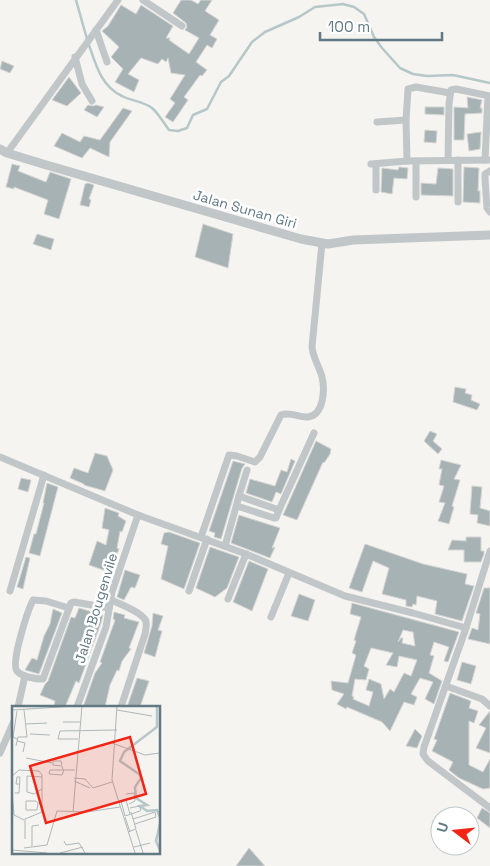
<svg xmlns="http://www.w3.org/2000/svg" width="490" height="866" viewBox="0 0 490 866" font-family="'Space Grotesk',sans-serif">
  <rect width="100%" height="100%" fill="#f5f4f0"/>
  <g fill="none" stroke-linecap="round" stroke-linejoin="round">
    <g stroke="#b6c7c9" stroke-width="2.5">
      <path d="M76,0L87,39"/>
      <path d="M89,45C96,65 101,86 122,96C131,101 143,101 152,108C158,113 164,123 169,130L178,131L187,128L193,115L207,109L221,82L229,76L252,42L265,32L299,17L315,7L343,4L354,7L364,14L374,37L382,48L400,68L413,74L427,76L453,75L490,83"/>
    </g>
  </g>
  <g fill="#a7b2b5" stroke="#d5d5d3" fill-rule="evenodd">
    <path d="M181,0H191L198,4L201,0H212L205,11L219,20L210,35L217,39L212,48L207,45L196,62L207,70L202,76L200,75L184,97L188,100L173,122L165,117L175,103L170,99L185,75L171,73L168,58L166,62L162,59L158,64L141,58L128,74L139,80L134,92L115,82L123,69L111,57L119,47L102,31L108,26L121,5L136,14L141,5L173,26L166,38H170L169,40L189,54L199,38L185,30L187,27L186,23L173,13Z"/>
    <path d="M2,61L14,66L10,73L0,69Z"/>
    <path d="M69,77L81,93L67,106L52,100Z"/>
    <path d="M467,97L482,100L480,108H482V113L465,114L464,140H454V107L468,108Z"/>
    <path d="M88,105L93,106L96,105L104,107L97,117L84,110Z"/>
    <path d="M425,107H444V115L425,114Z"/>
    <path d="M123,108L132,111L110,142L109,157L90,148L82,158L54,146L62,133L80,142L84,136L100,140Z"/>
    <path d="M425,130L437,131L436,143L424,142Z"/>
    <path d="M481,132L480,149L469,151L467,134Z"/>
    <path d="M12,164L20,166L18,171L46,182L50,172L71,179L59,219L44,214L48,200L14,187V189L6,187Z"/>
    <path d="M399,167L408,168L407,179L394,178L392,194L381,192L382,168L398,170Z"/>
    <path d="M464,167L479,168L478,191H480V203L463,202Z"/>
    <path d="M438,168L453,169V196L421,195V183L436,184Z"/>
    <path d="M88,183L94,185L89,199L91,200L89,207L80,205L85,184Z"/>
    <path d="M203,224L233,234L228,268L195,257Z"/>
    <path d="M37,234L54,239L51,250L33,244Z"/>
    <path d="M455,387L466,389L465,393L472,395L471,400L480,404L477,410L453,402Z"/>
    <path d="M430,431L437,434L433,441L442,449L438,454L424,441Z"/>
    <path d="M316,441L331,449L330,454L324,463L323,462L297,520L283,515Z"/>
    <path d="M95,453L107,456L113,470L105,491L84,485V484L70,478L74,468L88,473Z"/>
    <path d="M291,459L295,461L281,494L276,492L272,502L246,493L250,479L275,486L281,470L287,472Z"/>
    <path d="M441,460L461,465L454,479L460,480L452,506L454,507L449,524L438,521L445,503L439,502L444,486L439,485L442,469H439Z"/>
    <path d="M233,461L245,464L242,468L221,539L214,537L215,533L209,531Z"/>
    <path d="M21,478L31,480L28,492L18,489Z"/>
    <path d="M47,483L58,487L40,556L29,553L34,534H36L44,503H43Z"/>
    <path d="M472,486L482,487L480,508L490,511V526L477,523L478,515L470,514Z"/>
    <path d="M105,508L119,513L118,516L126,521L122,532L120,531L117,548L119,549L113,565L109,563L106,571L89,565L97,541L106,545L109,530L102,528Z"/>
    <path d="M239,515L280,528L272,548L275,547L270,558L231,543Z"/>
    <path d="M169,532L200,543L184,589L161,579L168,546L161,544L164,533Z"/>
    <path d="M466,537H481V551H484V554L481,562H464V550H448L452,540L466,541Z"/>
    <path d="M365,544L423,564L467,574L465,584L474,586L462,621L435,614L437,601L417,596L416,605L413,604L412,607L406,606V600L382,594L389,568L373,561L362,592L349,588Z"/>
    <path d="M210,547L239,557L227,588L215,597L196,588Z"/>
    <path d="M26,557L30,558L23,589L17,587Z"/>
    <path d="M249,561L268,569L252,611L233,602Z"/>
    <path d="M125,570L140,575L135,588L131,587L124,600L117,597Z"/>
    <path d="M484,588H490V644L468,639L472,628L478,630L480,614L476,613Z"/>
    <path d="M299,594L315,600L308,621L291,616Z"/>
    <path d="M352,603L459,632L448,662L444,661L449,647L434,642L430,655L434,656L429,673L442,681L434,704L425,699L433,682L420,678L411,694L417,697L414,705L404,702L390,731L382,722L347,707L346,709L337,704L344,694L332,690L331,681L348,683L356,655L352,653L356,641L354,640L361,617L350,614ZM403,630L413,632L415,646L402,643L403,638H401L398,642ZM371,648L393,653L386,665L397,667L399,656L417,660L411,676L404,673L394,692L390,689L384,699L381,684L369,679L366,690L373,692L369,706L353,699L354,697L352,696L355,679L366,680L369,669L364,666Z"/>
    <path d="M79,608L103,615L101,623L79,683L76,681L65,707H63L54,705L55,701L40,695L45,684L48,681L71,617L75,618Z"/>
    <path d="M53,609L62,613L39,674L25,670L32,658L37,660L44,636L50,624Z"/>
    <path d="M114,612L125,615L124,618L139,622L129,648L131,649L122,661L119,671L117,670L110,685L105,707H83L95,673L102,663L100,662L115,620L113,619Z"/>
    <path d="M153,613L163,616L158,630L162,631L155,657L144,653L152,626Z"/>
    <path d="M462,662L476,666L471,684L457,680Z"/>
    <path d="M137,678L149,681L140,707H127Z"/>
    <path d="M450,693L471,701L469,708L478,711L474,723L469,721V765L483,772L490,759V788L483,789L459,778L449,770L453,762L432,751L437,740L434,739Z"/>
    <path d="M490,711V753L476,748L486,728L479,725Z"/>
    <path d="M415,729L422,736L417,748L406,746Z"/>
    <path d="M482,808L490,813V828L477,818Z"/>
    <path d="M249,848L265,866H236Z"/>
  </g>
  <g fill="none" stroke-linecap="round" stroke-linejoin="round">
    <g stroke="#c1c6c8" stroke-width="7">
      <path d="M143,0L182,26"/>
      <path d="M96,30L107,62"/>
      <path d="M75,57L82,84L92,101"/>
      <path d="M377,122L406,120"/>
      <path d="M7,153L118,0"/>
      <path d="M448,160L449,104L451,90L456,89L490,96"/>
      <path d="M458,160V202"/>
      <path d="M485,160L488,96"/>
      <path d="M407,161L406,120L408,89L416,87L450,93"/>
      <path d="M416,161V197"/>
      <path d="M371,164L407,161L490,160"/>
      <path d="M490,171L485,174V179L487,208L490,212"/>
      <path d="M376,190V164"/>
      <path d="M0,457L138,515L246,554L345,596L413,613L466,628"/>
      <path d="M239,496L247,470"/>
      <path d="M237,506L274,518H276L279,510"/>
      <path d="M201,537L229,455L237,456L255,462L260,457L281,415C290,411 299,418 308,417C324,415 325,389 322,377C319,366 313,358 312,347L322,243"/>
      <path d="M225,546L239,496L279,510L314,433"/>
      <path d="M490,551L466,628L424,747L423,754L428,761L490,808"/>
      <path d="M10,591L44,475"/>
      <path d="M189,591L207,539"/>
      <path d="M228,599L246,554"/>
      <path d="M111,600C120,604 142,612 146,621C147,626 146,629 145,634L121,707"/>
      <path d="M69,608L46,601L33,600C28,610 10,664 17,671C22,677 36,679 43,679L71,603L74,602L109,608"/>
      <path d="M271,617L289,573"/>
      <path d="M446,686L482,699L490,706"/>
      <path d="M18,707L25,676"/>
      <path d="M77,707L106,627L112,592L138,515"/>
      <path d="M0,753L14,721"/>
    </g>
    <path stroke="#c1c6c8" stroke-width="9" d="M0,149L7,153L43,164L301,239L328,244L353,240L490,235"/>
  </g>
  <g text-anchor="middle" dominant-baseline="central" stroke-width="5" stroke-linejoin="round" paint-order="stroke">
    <g font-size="14" fill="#617983" stroke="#fff">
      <text transform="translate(245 209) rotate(16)">Jalan Sunan Giri</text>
      <text transform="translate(96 608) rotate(-73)">Jalan Bougenvile</text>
    </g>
  </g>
  <g transform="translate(12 706)">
    <rect width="148" height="148" fill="#f5f4f0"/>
    <path fill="none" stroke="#b6c7c9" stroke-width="2.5" d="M145,0V21L112,46L108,55L127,68L129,72L123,81L124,92L135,99L128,100L135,105L145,104L148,111M148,118L144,135L148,144"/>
    <path fill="none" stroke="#adb8ba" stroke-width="1" d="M105,0L100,74L123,147M0,4L64,0M105,4L140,10M51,16H68M14,18L35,17M18,28L38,29M5,33L1,31L5,5M66,33H46L48,25L105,24M5,35L13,37L11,46M100,37L133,49L148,47M4,40L6,31H15L12,4M14,52L40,57M50,59L49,55H41V59L50,60L51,64M52,64L50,69L37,68L38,64H63M0,70L7,64L27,65L30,69V106L13,113V133M30,71L15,70V86L22,88L30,83M62,72L73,73L81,82L100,76M62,75L78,82M0,86L2,109L12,114M3,87H7L8,71H5L4,78H7M114,88L122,87L123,95L117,98M26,97L25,104H14V95H24L25,96L29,99M118,102L127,100L129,104L128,105L113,110L109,95L114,94L118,108M61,106L70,0M113,111L118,126M121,113L143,106L144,111L123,118M124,124L131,147M116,126L124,123L119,106M52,135L54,139L67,137L73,147M20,140V120L27,119M122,141L138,137M12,142L35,139L45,105L75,106L108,101M0,144L35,147M48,147L71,141"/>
    <path fill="#f02515" fill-opacity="0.15" stroke="#f02515" stroke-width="2.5" d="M118,31L134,88L34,117L18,60Z"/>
    <rect width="148" height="148" fill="none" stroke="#617983" stroke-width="2.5"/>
  </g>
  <g transform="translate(455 831) rotate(286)"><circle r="24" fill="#ffffff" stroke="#c0c9cd"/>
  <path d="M0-4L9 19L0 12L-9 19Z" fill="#f02515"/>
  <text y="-8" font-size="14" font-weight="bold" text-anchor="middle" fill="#617983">U</text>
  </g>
  <path d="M320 32v8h122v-8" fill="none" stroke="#617983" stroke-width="2.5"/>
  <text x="328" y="32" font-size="15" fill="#617983" stroke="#ffffff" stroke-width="4" paint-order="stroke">100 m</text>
</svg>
